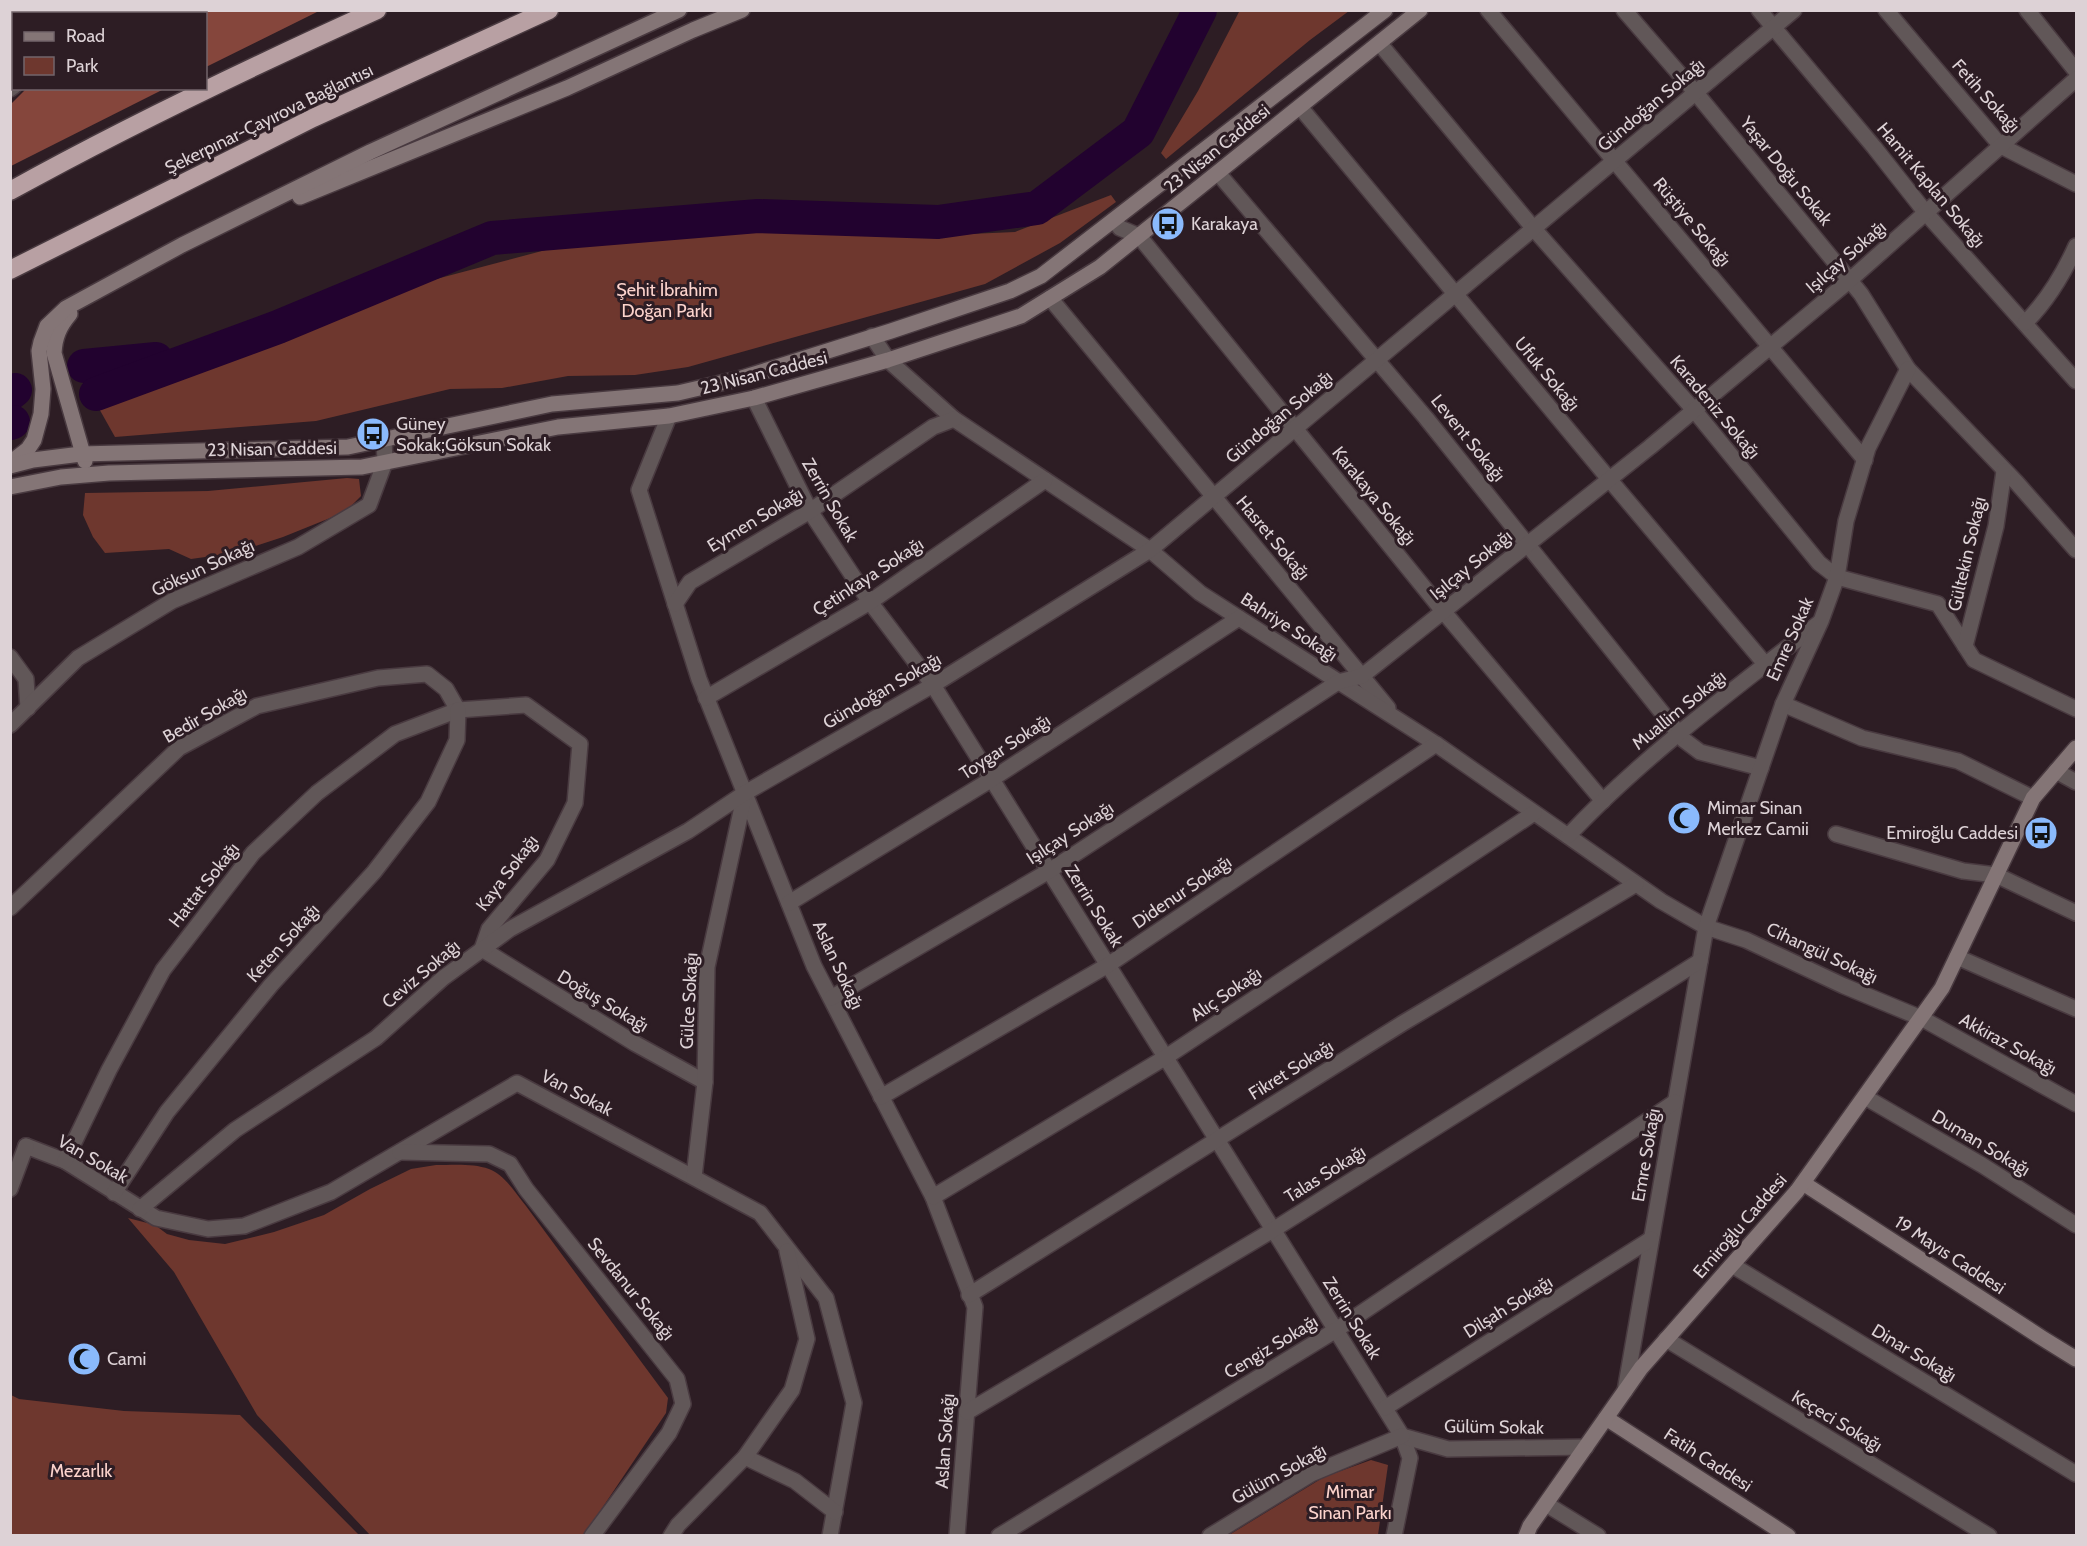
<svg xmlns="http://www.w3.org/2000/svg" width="2087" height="1546" font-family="Cabin,sans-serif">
<rect width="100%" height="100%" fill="#2d1d24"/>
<g fill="#6e372e">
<path d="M1240,10l109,1 -39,29 -144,119 -5,-6 37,-62z"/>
<path d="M1111,195l5,7 -56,41 -75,41 -297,83 -53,8 -67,1 -66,12 -52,1 -134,32 -201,16 -18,-32 140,-49 150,-64 170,-45 142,-21 147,-1 101,10 68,-3z"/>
<path d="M347,478l12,1 2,17 -16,16 -62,25 -49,16 -43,6 -22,-10 -64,4 -12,-16 -10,-22 2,-22 123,-2z"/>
<path d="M436,1165c16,0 37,-2 53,4 15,5 27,25 37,37l142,192 -2,15 -82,122h-214l-113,-120 -83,-143 -46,-54 27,7 12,9 22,6 36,4 49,-12 50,-17 46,-26 41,-20z"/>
<path d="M11,1395l8,4 105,12 116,4 119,120h-348z"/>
<path d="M1371,1460l17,5 -10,70h-149l95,-58z"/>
</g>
<g fill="#85463c">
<path d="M102,11v-1l217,1 -113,56v-53l-106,-1z"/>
<path d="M27,88h137v1l-153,77v-62z"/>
</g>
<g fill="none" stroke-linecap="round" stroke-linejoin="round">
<g stroke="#22022f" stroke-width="34">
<path d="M84,366l72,-7"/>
<path d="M10,394l5,-4"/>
<path d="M96,394l182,-67 214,-89 266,-22 180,6 99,-14 101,-76 62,-122"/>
<path d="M10,423l3,-1"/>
</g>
<defs>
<g id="street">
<path d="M1488,10l377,450"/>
<path d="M1624,10l72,83 165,201 47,75 109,114 59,67"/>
<path d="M1759,10l115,137 52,66 150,168"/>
<path d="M1886,10l115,136 75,38"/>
<path d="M2027,10l49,61"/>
<path d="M84,14l2,-4"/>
<path d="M1380,44l154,185 160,181 125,153 18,14 101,27 36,56 102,49"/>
<path d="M10,89l4,-3"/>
<path d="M1300,107l309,372 157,186"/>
<path d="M1218,173l208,245 258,322 16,12 61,16"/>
<path d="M1114,220l6,8 19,8 304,375 160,190"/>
<path d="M1050,298l338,410"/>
<path d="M2025,323c23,-23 38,-48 51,-77"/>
<path d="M872,336l16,24 66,59 196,131 50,43 236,151 225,157 45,26 40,13 98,46 77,32 155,86"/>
<path d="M754,398l56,113 60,91 63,83 469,751 8,22 -16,78"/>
<path d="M669,416l-30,74 60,189 115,287 119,231 42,110 -18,229"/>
<path d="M675,604l15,-22 120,-71 123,-84 21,-8"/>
<path d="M1965,646l31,-120 8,-55"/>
<path d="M10,657l16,22 2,29"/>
<path d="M706,698l164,-96 175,-122"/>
<path d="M1783,704l79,34 96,23 75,37"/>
<path d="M10,725l68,-67 94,-57 126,-54 71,-42 16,-43 -1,-23"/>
<path d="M2056,771l20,11"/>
<path d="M1836,834l127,37 33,4 80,38"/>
<path d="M1568,836c73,-78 166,-147 251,-213"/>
<path d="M789,903l203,-124 247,-161"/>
<path d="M10,908l169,-160 78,-42 121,-28 49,-4 19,15 12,21"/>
<path d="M1957,957l119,52"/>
<path d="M831,998l218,-127 289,-189 24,-6 288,-229 200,-167 226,-201"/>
<path d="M881,1097l227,-132 328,-221"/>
<path d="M1865,1097l117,68 94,60"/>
<path d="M26,1146l39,15 91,57 52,11 36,-3 87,-34 186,-109 243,130 66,85 28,105 -24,133"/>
<path d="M400,1152l89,2 21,10 16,25 151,190 6,25 -14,29 -77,103"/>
<path d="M65,1161l44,-91 54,-100 90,-117 64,-60 78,-59 63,-24 68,-5 54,39 -5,59 -28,57 -58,69 -7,20 154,95 69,38"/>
<path d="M694,1177l11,-95 2,-115 38,-174"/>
<path d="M10,1189l16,-43"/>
<path d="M114,1193l53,-81 104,-127 103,-113 54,-70 29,-62 1,-30"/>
<path d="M933,1197l233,-140 368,-244"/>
<path d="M140,1209l95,-79 141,-92 67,-60 67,-49 178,-98 57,-38 188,-108 217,-135 644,-540"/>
<path d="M1732,1265l344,209"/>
<path d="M969,1295l434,-272 233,-139"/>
<path d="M1666,1339l323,197"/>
<path d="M1625,1391l81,-464 77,-223 38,-83 16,-44 9,-56 22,-73 40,-79"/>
<path d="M1385,1408l266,-169"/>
<path d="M967,1412l306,-182 427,-269"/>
<path d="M1402,1436l46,13 138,-2"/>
<path d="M745,1457l50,24 40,31"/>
<path d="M1546,1504l52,32"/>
<path d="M671,1536l7,-11 67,-68 47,-67 15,-51 -20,-88"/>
<path d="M999,1536l337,-206 339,-228"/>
<path d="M1210,1536l101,-62 91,-38"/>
</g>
<g id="secondary">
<path d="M300,197l267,-109 126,-58 49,-20"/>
<path d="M70,314c-11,13 -15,23 -16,39l31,108"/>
<path d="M10,463l18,-14 6,-9 7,-26 2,-25 -4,-38 2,-9 6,-16 19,-18 116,-63 188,-93 309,-142"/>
<path d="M10,466l23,-6 48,-6 267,-7 204,-43 126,-11 64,-15 149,-47 119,-40 31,-15 344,-266"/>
<path d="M10,487l51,-10 48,-4 253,-6 196,-40 111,-11 85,-18 134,-38 133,-44 79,-49 320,-257"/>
<path d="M1803,1183l239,155 34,21"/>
<path d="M1606,1418l182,118"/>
<path d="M1526,1536l4,-10 111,-158 156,-177 145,-203 91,-190 43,-50"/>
</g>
<g id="highway">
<path d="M10,191c119,-66 243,-125 367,-181"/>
<path d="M10,270l303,-152 236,-108"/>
</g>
</defs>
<use href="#street" stroke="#493a40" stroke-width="18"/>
<use href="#secondary" stroke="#493a40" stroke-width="18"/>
<use href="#highway" stroke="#493a40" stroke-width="21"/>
<use href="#street" stroke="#615758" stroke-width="15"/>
<use href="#secondary" stroke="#847576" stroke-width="15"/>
<use href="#highway" stroke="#b8a0a3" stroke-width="18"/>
</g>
<defs>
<symbol id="bus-disc" viewBox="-11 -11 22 22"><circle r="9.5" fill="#8abafc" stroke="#2d1d24"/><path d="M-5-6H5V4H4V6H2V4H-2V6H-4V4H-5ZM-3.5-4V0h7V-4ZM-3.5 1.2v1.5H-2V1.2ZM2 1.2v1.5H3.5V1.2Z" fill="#111"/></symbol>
<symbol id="mosque-disc" viewBox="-11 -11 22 22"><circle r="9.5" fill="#8abafc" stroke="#2d1d24"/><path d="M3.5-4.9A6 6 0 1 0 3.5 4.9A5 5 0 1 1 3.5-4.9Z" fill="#111"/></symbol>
</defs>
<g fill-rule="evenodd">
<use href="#bus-disc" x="1149" y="205" width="38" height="38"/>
<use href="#bus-disc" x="354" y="415" width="38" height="38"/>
<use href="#mosque-disc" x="1665" y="799" width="38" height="38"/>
<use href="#bus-disc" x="2022" y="814" width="38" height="38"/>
<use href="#mosque-disc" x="65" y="1340" width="38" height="38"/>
</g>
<g text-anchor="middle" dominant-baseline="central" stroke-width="6" stroke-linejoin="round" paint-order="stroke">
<g font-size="18" fill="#ddd2d6" stroke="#2d1d24">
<text transform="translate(1986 96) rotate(48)">Fetih Sokağı</text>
<text transform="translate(1651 105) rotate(-40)">Gündoğan Sokağı</text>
<text transform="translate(269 119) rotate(-26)">Şekerpınar-Çayırova Bağlantısı</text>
<text transform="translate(1217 149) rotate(-39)">23 Nisan Caddesi</text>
<text transform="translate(1786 171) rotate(51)">Yaşar Doğu Sokak</text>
<text transform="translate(1931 185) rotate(50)">Hamit Kaplan Sokağı</text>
<text transform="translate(1692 222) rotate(50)">Rüştiye Sokağı</text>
<text transform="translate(1846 257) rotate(-41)">Işılçay Sokağı</text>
<text transform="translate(764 373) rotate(-14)">23 Nisan Caddesi</text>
<text transform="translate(1547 374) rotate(50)">Ufuk Sokağı</text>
<text transform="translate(1715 407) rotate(50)">Karadeniz Sokağı</text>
<text transform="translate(1279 417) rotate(-40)">Gündoğan Sokağı</text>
<text transform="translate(1468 438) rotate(51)">Levent Sokağı</text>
<text transform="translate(272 449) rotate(-1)">23 Nisan Caddesi</text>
<text transform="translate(1374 496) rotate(51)">Karakaya Sokağı</text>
<text transform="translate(830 500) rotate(60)">Zerrin Sokak</text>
<text transform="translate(755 520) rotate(-31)">Eymen Sokağı</text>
<text transform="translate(1273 538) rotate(50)">Hasret Sokağı</text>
<text transform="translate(1967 554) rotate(-77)">Gültekin Sokağı</text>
<text transform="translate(1471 565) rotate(-39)">Işılçay Sokağı</text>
<text transform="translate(203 568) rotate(-25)">Göksun Sokağı</text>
<text transform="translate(868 577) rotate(-33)">Çetinkaya Sokağı</text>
<text transform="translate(1289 627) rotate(33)">Bahriye Sokağı</text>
<text transform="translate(1790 639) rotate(-66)">Emre Sokak</text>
<text transform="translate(882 691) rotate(-30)">Gündoğan Sokağı</text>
<text transform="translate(1679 710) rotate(-39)">Muallim Sokağı</text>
<text transform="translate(205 715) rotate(-30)">Bedir Sokağı</text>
<text transform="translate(1005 747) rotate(-33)">Toygar Sokağı</text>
<text transform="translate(1070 833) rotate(-33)">Işılçay Sokağı</text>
<text transform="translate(507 873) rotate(-53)">Kaya Sokağı</text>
<text transform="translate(204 885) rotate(-52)">Hattat Sokağı</text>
<text transform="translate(1182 892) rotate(-34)">Didenur Sokağı</text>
<text transform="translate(1094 906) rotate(58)">Zerrin Sokak</text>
<text transform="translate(283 943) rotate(-48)">Keten Sokağı</text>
<text transform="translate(1822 953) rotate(25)">Cihangül Sokağı</text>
<text transform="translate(838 965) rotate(65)">Aslan Sokağı</text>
<text transform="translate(421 974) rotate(-40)">Ceviz Sokağı</text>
<text transform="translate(1226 994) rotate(-34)">Alıç Sokağı</text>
<text transform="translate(603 1001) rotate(31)">Doğuş Sokağı</text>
<text transform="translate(689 1001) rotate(-87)">Gülce Sokağı</text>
<text transform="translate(2008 1044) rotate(29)">Akkiraz Sokağı</text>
<text transform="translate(1291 1070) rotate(-32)">Fikret Sokağı</text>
<text transform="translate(577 1093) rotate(28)">Van Sokak</text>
<text transform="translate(1981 1143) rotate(31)">Duman Sokağı</text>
<text transform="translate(1646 1155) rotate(-80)">Emre Sokağı</text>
<text transform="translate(93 1159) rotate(30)">Van Sokak</text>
<text transform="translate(1325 1174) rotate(-32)">Talas Sokağı</text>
<text transform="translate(1740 1226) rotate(-49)">Emiroğlu Caddesi</text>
<text transform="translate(1950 1255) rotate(33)">19 Mayıs Caddesi</text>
<text transform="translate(631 1289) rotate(51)">Sevdanur Sokağı</text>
<text transform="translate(1508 1307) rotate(-32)">Dilşah Sokağı</text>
<text transform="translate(1352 1318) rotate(58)">Zerrin Sokak</text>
<text transform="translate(1271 1347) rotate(-31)">Cengiz Sokağı</text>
<text transform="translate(1914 1353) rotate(31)">Dinar Sokağı</text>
<text transform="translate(1837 1421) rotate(31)">Keçeci Sokağı</text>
<text transform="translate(1494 1427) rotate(1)">Gülüm Sokak</text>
<text transform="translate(945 1441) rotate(-86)">Aslan Sokağı</text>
<text transform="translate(1708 1460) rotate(33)">Fatih Caddesi</text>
<text transform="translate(1279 1474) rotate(-29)">Gülüm Sokağı</text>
</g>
<g font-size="18" fill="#ddd2d6" stroke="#2d1d24" text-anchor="start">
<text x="1191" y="224">Karakaya</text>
<text x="396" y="424">Güney<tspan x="396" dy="21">Sokak;Göksun Sokak</tspan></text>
<text x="1707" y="808">Mimar Sinan<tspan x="1707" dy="21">Merkez Camii</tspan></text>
<text x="2018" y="833" text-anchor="end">Emiroğlu Caddesi</text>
<text x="107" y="1359">Cami</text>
</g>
<g font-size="18" fill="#fcd3cc" stroke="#2d1d24">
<text x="667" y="290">Şehit İbrahim<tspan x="667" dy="21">Doğan Parkı</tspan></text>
<text x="81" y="1471">Mezarlık</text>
<text x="1350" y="1492">Mimar<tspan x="1350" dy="21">Sinan Parkı</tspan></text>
</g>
</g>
<rect width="2087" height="1546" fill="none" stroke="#ddd2d6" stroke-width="24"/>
<rect x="12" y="12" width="195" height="78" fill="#2d1d24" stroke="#73656b" stroke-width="1.5"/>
<rect x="24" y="32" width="30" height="9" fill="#847576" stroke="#73656b" stroke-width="1.5"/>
<text x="66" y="42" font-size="18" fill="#ddd2d6">Road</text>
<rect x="24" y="57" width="30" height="18" fill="#6e372e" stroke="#73656b" stroke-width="1.5"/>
<text x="66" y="72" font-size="18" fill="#ddd2d6">Park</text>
</svg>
